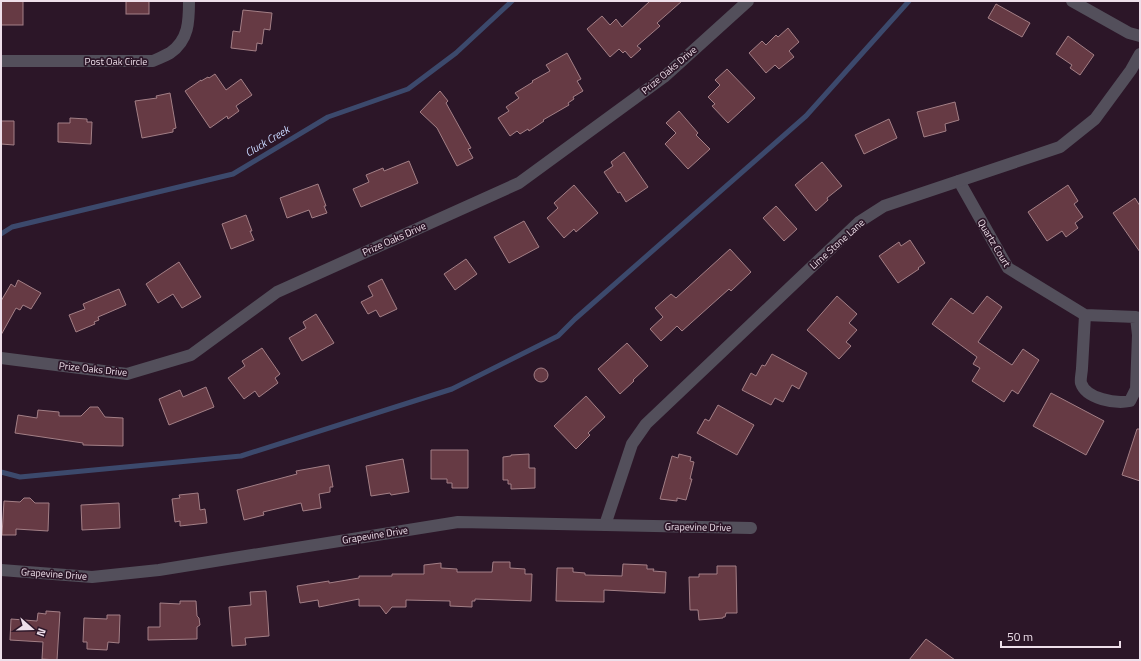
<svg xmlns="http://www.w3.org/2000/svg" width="1141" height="661" font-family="'Titillium Web',sans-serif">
<rect width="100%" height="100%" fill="#2c1628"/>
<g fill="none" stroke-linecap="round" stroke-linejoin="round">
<g stroke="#3c496c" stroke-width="5">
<path d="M1,234l11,-7 221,-53 95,-57 80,-28 48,-36 56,-52"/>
<path d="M1,472l19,5 221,-21 211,-67 106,-53 17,-17 231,-203 103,-115"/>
</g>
</g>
<g fill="#663a44" stroke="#a37f86">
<rect x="1" y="1" width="22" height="24"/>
<rect x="126" y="1" width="23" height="13"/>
<path d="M650,1h32l-25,22 3,3 -23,20 4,3 -10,9 -6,-7 -2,2 -4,-4 -9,8 -23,-28 15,-13 8,9 6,-6 6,8z"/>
<path d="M996,4l34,19 -8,14 -34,-19z"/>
<path d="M243,10l29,3 -2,17 -6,-1 -2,15 -5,-1 -1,8 -25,-3 2,-17 7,1z"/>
<path d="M788,28l11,14 -10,9 5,6 -15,12 -4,-4 -9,8 -17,-20 13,-12 4,4 10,-10 2,2z"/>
<path d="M1068,36l26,19 -14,20 -10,-7 2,-3 -16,-11z"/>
<path d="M567,53l14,26 -4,2 6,10 -10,6 1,2 -6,4 1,2 -26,15 1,1 -15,10 -1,-2 -8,5 -3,-3 -7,5 -12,-18 11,-7 -3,-4 13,-9 -4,-5 18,-11 -1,-1 18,-10 -4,-6z"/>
<path d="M727,69l28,29 -27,25 -16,-17 3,-2 -7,-7 12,-12 -5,-5z"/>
<path d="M215,74l11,16 15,-11 11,16 -16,11 3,5 -11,8 -1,-3 -17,12 -25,-37 16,-11v1l7,-4 1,1z"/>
<path d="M440,91l8,10 -2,2 25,45 -3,1 5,9 -16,8 -20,-38 -17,-16z"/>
<path d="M170,93l6,35 -3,1v3l-31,6 -7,-37 22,-3 -1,-2z"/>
<path d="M955,102l4,18 -14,4 1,7 -22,6 -7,-25z"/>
<path d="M679,111l19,22 -2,2 14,14 -22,20 -23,-25 11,-11 -10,-10z"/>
<path d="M70,118l17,1v3h5l-1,22 -33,-2v-19h12z"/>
<path d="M889,119l8,19 -33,16 -9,-19z"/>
<path d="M1,121h13v24l-13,-1z"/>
<path d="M624,152l24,35 -22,15 -6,-10 -2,1 -14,-21 9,-6 -2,-4z"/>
<path d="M409,161l9,22 -57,24 -8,-18 16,-7 -3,-7 17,-7 1,3z"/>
<path d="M822,162l20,24 -15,12 1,2 -12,11 -21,-26z"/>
<path d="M318,184l8,22h-2l3,7 -15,5 -3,-8 -22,8 -7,-20z"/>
<path d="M574,185l24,28 -22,19 -2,-3 -10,9 -17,-20 11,-10 -4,-5z"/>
<path d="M1068,185l10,16 -4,3 9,13 -8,6 3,5 -12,9 -4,-6 -15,10 -19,-29z"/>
<path d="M1135,198l5,8v46l-27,-39z"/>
<path d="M776,206l21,23 -13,12 -21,-23z"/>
<path d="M246,215l6,16h-2l4,9 -23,9 -9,-25z"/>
<path d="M524,221l15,26 -30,16 -15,-26z"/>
<path d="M910,240l15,23 -7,5 1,1 -21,14 -19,-27 20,-14 2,4z"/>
<path d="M730,249l21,23 -20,19 -2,-2 -47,42 -5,-5 -16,15 -11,-12 13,-12 -8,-9 16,-14 5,4z"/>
<path d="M466,259l11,15 -22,16 -11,-16z"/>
<path d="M179,262l22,35 -19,11 -9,-14 -15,9 -12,-19z"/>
<path d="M382,279l15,30 -17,8 -4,-7 -8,4 -7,-12 12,-6 -5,-10z"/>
<path d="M18,280l23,13 -10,16 -8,-4 -3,5 -4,-2 -15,27v-34l10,-17 4,3z"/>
<path d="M119,289l7,16 -28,12 1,3 -5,2 1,2 -19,8 -7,-17 16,-6 -2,-5z"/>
<path d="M837,296l20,18 -8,9 8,7 -11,12 5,4 -12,13 -32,-29z"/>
<path d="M987,296l15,11 -24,35 34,23 11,-16 16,11 -21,34 -6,-4 -8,12 -32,-21 8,-13 -7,-4 4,-7 -45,-33 19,-26 22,16z"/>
<path d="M316,314l18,29 -32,18 -13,-23 17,-10 -3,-6z"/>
<path d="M627,343l21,23 -15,14 1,1 -14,13 -22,-25z"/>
<path d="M262,348l18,26 -5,4 3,5 -19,14 -4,-6 -11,8 -16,-21 17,-12 -3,-5z"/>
<path d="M772,354l35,19 -8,16 -7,-4 -9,17 -8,-4 -4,7 -29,-15 9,-17 5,3 6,-11 3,1z"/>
<circle cx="541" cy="375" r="7"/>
<path d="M206,387l8,20 -45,18 -10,-26 21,-9 3,7z"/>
<path d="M1051,393l53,28 -18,34 -53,-29z"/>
<path d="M586,396l19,21 -17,16 2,2 -14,14 -22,-23z"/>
<path d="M718,405l36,20 -17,30 -40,-22 8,-14 4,2z"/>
<path d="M90,407h8l7,10 18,1v28l-40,-1v-2l-68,-10 3,-18 19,3 1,-8 21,2v4h22z"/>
<path d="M1137,429h3v52l-18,-6z"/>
<path d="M431,450h37v38h-16v-5h-5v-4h-16z"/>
<path d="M529,454v14h6v20l-24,1v-5h-3v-4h-5v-23l8,-1v-1z"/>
<path d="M679,454l12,3 -1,4 4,1 -4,17h2l-6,21 -9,-2v3l-17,-2 12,-43 6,2z"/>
<path d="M403,459l6,33 -18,3 -1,-2 -19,3 -5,-30z"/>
<path d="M329,465l4,22h-3v5l-11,2 2,14 -18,3 -2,-8 -38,9 1,3 -20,5 -7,-30 60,-16 -1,-3z"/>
<path d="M198,493l2,17 5,-1 2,14 -27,3v-5l-5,1 -3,-23 8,-1 -1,-3z"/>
<path d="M24,498h6l5,5h14l-1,28 -32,-2v6h-14l2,-34 16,1z"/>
<path d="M119,503l1,25 -38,2 -1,-25z"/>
<path d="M493,562h17v6l15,1v5h7l-1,27 -56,-2v2h-3v6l-22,-1v-5l-44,-1v7h-14l-6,7 -6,-8h-21v-7l-40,8 -1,-7 -18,3 -3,-17 32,-5v2l30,-5v-2h33v-2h32v-9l17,-2v5l16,1v3h35z"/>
<path d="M623,564l24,1v4h7l-1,2 13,1 -1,21 -61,-3v12l-48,-1 1,-33h16v4l12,1v2l37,1z"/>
<path d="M717,566h19l1,47h-11l-1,4h-2v1l-24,2 -1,-10h-8l-1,-33h10v-3h18z"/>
<path d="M266,591l3,45 -24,2 1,7 -14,1 -3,-39 22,-2 -1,-13z"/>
<path d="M180,601h16l1,15 2,2 1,7 -3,2v12l-49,1v-13h12v-24l20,1z"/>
<path d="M46,611l14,1 -3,48 -15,-1 1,-17 -33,-2 1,-21 26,2 1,-8 8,1z"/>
<path d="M107,615h13l-1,28 -11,-1 -1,8 -20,-1v-7h-4l1,-24 23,1z"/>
<path d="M926,639l29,21h-46z"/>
</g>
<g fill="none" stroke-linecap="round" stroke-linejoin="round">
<g stroke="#534f5b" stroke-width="12">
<path d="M1072,1l57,32 11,3"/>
<path d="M1,61h152c6,-3 12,-5 17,-8 19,-13 19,-32 19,-52"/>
<path d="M959,181l49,87 77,47 51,2 2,18 -2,54 -6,12c-14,3 -44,-2 -49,-18 -1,-4 1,-11 1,-15 1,-18 2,-35 3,-53"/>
<path d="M1,358l126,16 64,-19 86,-63 242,-109 145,-106 84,-76"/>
<path d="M605,525l27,-81 14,-20 213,-202 25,-16 176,-59 35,-28 36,-49 9,-16"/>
<path d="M1,570l91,7 67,-7 299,-48 293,6"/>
</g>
</g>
<g text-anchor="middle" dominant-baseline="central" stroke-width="3.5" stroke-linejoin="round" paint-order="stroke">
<g font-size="10" fill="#eedfea" stroke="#2c1628">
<text x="116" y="61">Post Oak Circle</text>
<text transform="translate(669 70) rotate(-40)">Prize Oaks Drive</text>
<text transform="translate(394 239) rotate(-24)">Prize Oaks Drive</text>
<text transform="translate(994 243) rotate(59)">Quartz Court</text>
<text transform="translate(837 244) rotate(-42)">Lime Stone Lane</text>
<text transform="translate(93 369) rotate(6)">Prize Oaks Drive</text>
<text transform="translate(698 527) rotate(1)">Grapevine Drive</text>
<text transform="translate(375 535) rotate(-9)">Grapevine Drive</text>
<text transform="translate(54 574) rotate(4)">Grapevine Drive</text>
</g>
<g font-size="11" font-style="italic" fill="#c8d7fe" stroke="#2c1628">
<text transform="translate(267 141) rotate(-31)">Cluck Creek</text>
</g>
</g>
<rect width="1141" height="661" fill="none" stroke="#eedfea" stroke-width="4"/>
<g transform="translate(32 629) rotate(110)" stroke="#2c1628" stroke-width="3" paint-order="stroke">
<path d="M0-3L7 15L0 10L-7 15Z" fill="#eedfea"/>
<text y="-6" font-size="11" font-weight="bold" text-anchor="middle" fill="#eedfea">N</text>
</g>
<path d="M1001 641v6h119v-6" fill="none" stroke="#eedfea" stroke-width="2"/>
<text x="1007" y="641" font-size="12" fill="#eedfea" stroke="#2c1628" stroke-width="3" paint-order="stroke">50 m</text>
</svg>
